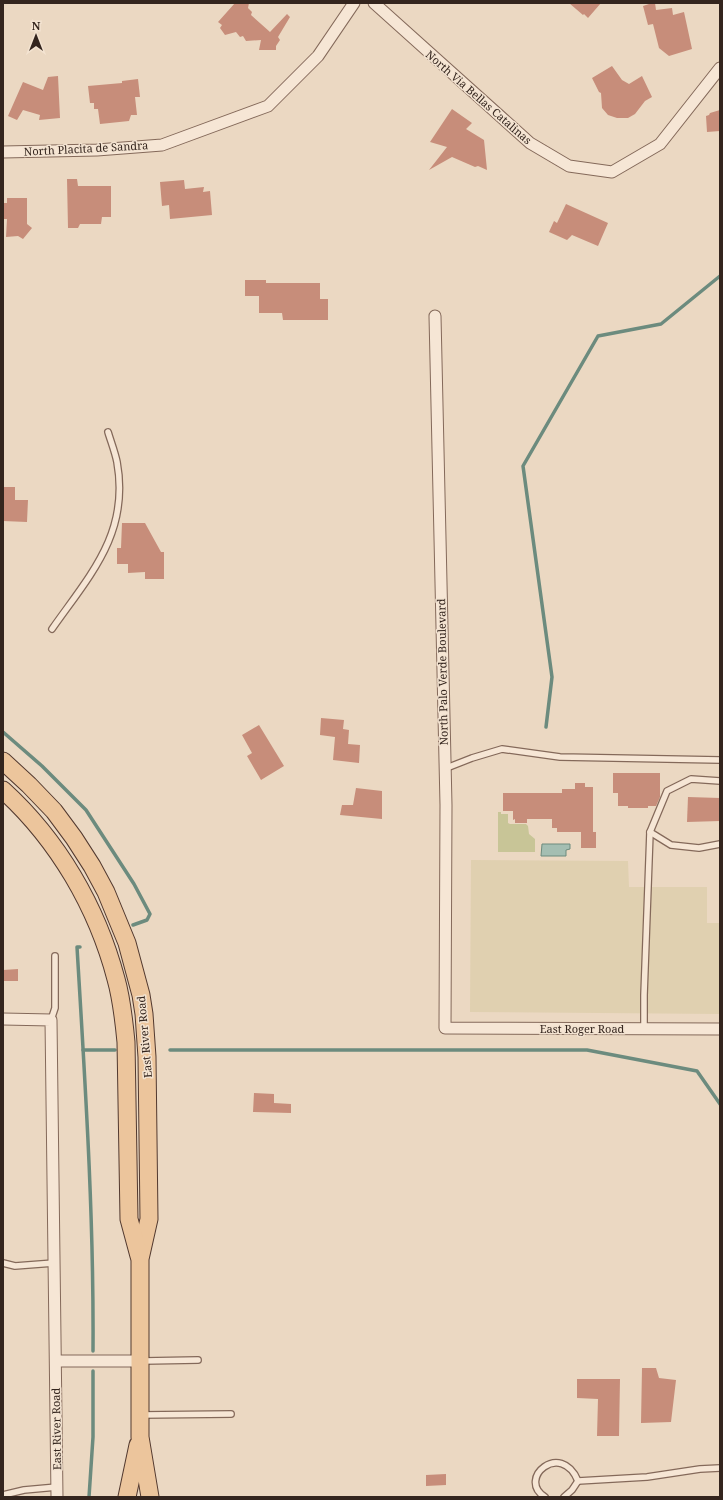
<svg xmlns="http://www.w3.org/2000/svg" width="723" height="1500" font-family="'Noto Serif',serif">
<rect width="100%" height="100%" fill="#ebd8c2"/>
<path fill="#e0d0b0" d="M471,860l157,1 1,26h78v36h13v91l-250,-2z"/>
<path fill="#c8c597" d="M498,812h3v2h7v9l2,1h16l2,2 1,8 6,5v13h-37z"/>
<path fill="#a4beb2" stroke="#6c8b7e" d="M542,844h28v5l-4,1v6h-25z"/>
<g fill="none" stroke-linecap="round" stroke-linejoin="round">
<g stroke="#6c8b7e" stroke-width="3.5">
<path d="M546,727l6,-50 -29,-211 75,-130 63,-12 59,-48"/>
<path d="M3,732l39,34 44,44 48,74 16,30 -3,6 -14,5"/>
<path d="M80,947h-3c8,134 17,269 16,404"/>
<path d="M83,1050h32"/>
<path d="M170,1050h417l110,21 23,33"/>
<path d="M89,1497l4,-60v-66"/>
</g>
</g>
<g fill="#c78d7a">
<path d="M235,3h14l-1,5 4,4 -1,3 19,17 17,-18 3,3 -12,20 2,3 -4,6v4h-17l2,-10 -15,1 -3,-5 -3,1 -4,-5 -11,3 -5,-7 2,-3 -4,-3z"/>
<path d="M569,3h32l-13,15 -4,-4 -1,1z"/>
<path d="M652,3h3l1,7 16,-2 1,7 11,-3 8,37 -23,7 -10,-8 -6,-24 -5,1 -5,-19z"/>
<path d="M612,66l10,14 7,4 13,-8 10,21 -7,4 -10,13 -7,4h-11l-9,-3 -6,-7 -1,-15 -2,-1 -7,-14z"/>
<path d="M58,76l2,42 -21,2 1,-5 -17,-5 -6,10 -9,-4 15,-34 20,8 5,-13z"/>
<path d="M138,79l2,18h-5l2,18h-6l-2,6 -29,3 -2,-15h-4v-6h-4l-2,-17 34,-3v-2z"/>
<path d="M452,109l20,14 -6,6 18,11 3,30 -9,-4 -3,1 -23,-10 -23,13 18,-23 -17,-5z"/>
<path d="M720,110v21l-13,1 -1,-16 3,-1 1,-2z"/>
<path d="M67,179h10l1,7h33v31h-9l-1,7h-21l-2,4h-10z"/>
<path d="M184,180l1,9 19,-2 -1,5 7,-1 2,24 -42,4 -1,-14 -7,1 -2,-24z"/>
<path d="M7,198h20v26l5,4 -9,11 -5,-3 -12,1 1,-18h-4v-16h4z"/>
<path d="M566,204l42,19 -10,23 -26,-11 -5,5 -18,-8 5,-11 3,2z"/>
<path d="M245,280h21v3h54v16h8v21h-45l-1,-7h-23v-17h-14z"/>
<path d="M3,487h12v13h13l-1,22 -24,-1z"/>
<path d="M122,523h23l16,29h3v27h-19v-7l-17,1v-9h-11v-16h4z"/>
<path d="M321,718l23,2 -1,9 6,1 -1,14 12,1 -1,18 -26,-3 2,-23 -15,-2z"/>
<path d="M259,725l25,41 -23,14 -14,-24 5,-3 -10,-18z"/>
<path d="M613,773h47v24l-4,9h-8v2h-20v-2h-10v-13h-5z"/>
<path d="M575,783h10v4h8v45h3v16h-15v-16h-24v-4h-5v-9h-25v4h-12v-4l-2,1v-9h-10v-18h59v-4h13z"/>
<path d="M356,788l26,3v28l-42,-4 2,-10h11z"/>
<path d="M688,797l32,1v23l-33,1z"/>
<path d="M18,969v12h-15v-11z"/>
<path d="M254,1093l20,1v9l17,1v9l-38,-1z"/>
<path d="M642,1368h14l3,10 17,2 -5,42 -30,1z"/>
<path d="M577,1379h43l-1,57h-22l1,-37 -21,-1z"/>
<path d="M446,1474v11l-20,1v-11z"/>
</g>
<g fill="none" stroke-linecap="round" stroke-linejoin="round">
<defs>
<g id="service">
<path d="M52,629c38,-54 78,-96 65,-167 -2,-10 -6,-20 -9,-30"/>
<path d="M444,769l28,-11 30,-9 58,8 160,3"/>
<path d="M650,832l21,13 28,3 21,-4"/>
<path d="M51,1020l4,-12v-52"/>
<path d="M644,1029v-34l6,-163 17,-41 24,-12 29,2"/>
<path d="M3,1263l12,3 39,-3"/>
<path d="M143,1361l55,-1"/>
<path d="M141,1415l90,-1"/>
<path d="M578,1481l69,-4 53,-8 20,-1"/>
<path d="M3,1495l21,-5 33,-3"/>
<path d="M545,1497c-29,-18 16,-57 33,-16"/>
<path d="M564,1497l8,-7 6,-9"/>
</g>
<g id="minor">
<path d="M374,3l156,140 39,23 43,6 48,-28 60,-76"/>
<path d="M3,152l94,-2 65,-5 106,-39 50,-50 36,-53"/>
<path d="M435,316l11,489 -1,223 275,1"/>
<path d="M3,1019l48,1 6,477"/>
<path d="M56,1361h83"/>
</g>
<g id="primary">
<path d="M3,761l26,24 25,26 20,27 18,28 14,26 21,51 14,52 3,19 3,43 2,162 -9,40v178l10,60"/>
<path d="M3,790c55,50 94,117 113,189 6,21 8,42 10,63l3,177 10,37"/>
<path d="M127,1497l11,-52"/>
</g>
</defs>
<use href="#service" stroke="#84695a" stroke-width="8"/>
<use href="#minor" stroke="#84695a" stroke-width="13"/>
<use href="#primary" stroke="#52392f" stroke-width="19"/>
<use href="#service" stroke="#f6e6d5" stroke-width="5.5"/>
<use href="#minor" stroke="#f6e6d5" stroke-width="11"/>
<use href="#primary" stroke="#ecc59c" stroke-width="17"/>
</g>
<g text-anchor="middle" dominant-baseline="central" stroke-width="3" stroke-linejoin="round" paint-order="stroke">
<g font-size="11" fill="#34251e" stroke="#f3e3d1">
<text transform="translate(479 97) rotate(41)">North Via Bellas Catalinas</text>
<text transform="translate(86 148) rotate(-3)">North Placita de Sandra</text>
<text transform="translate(442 672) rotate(-91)">North Palo Verde Boulevard</text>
<text x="582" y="1028">East Roger Road</text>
<text transform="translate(144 1037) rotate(-95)">East River Road</text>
<text transform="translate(56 1429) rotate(-91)">East River Road</text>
</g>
</g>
<rect width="723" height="1500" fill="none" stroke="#34251e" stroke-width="8"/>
<g transform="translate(36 36)" stroke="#f3e3d1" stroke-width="3" paint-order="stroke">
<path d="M0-3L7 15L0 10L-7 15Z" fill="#34251e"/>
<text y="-6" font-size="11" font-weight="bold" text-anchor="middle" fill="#34251e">N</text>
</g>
</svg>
